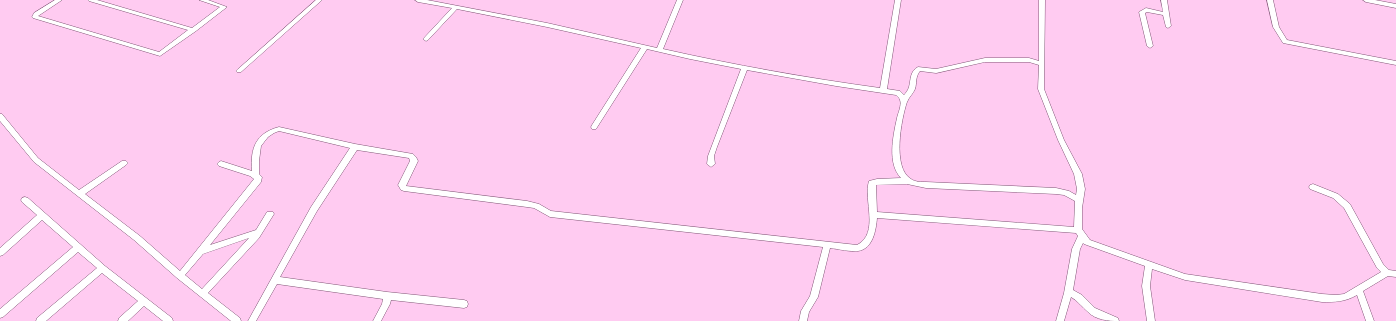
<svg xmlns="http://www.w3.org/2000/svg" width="1396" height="321" font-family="Manrope,sans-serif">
<rect width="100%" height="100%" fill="#ffcbf1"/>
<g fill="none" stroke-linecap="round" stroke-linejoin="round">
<defs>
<g id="street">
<path d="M55,0h7l-24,16 121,36 29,-22 -99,-29 -1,-1h9l95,28 28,-21 -21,-7h9l19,7 -31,24 -36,25 -127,-38 -1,-1 2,-4z"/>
<path d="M316,0h6l-81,72h-4l-1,-1 1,-1z"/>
<path d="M415,0h12l120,23 110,25 20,-48h6l-20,49c71,16 144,29 217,39l15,-88h6l-14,89 13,2 4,4c2,-2 4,-5 5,-8 2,-8 1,-16 9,-20l18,2 49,-11h44l10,3v-61h6l-1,89 20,51 18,34 3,15 -3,19v21l8,11 95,34 137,20 14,1 8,-1 37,-22 -4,-4 -33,-60 -11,-10 -23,-9 -1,-2 1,-2 3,-1 25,10 12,10 33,60 6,6 7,1v6l-8,-1 -25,15 11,30h-8l-9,-26c-12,7 -22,7 -35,7l-137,-22 -33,-11 -2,17 5,35h-8l-5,-35 3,-20 -61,-22 -1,-1 -3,6 -7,41 9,5 13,13 23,10 1,3c-11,0 -23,-1 -31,-9 -6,-5 -10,-11 -17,-15l-7,24h-8l8,-28 8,-44 6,-13 -2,-3 -199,-15c-1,12 -4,31 -19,33 -7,1 -20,-2 -28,-3l-12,49 -9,15 -2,9h-8l2,-10 9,-15 13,-49 -273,-30 -16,-9 -7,-1 -123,-16 -3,-1 -3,-5 12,-24 -1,-3 -52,-8 -40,61 -37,66 107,15 77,8 3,1 1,3 -1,3 -3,1 -73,-8 -1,4 -9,17h-8l9,-17 1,-5 -106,-15 -21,37h-8l63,-114 39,-59 -71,-17 -5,2 -6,4 -7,9 -2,15v13l3,3 -1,5 -51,63 46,-15 11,-18h6l1,2 -15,24 -51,55 32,25 1,3h-10l-54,-43 -43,-38 -100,-78 -34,-41v-7h2l36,44 41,32 43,-29h4l2,2 -2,2 -41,29 55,42 40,35 74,-92 -4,-3 -31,-10 -2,-2 2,-2 2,-1 31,10c-2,-23 4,-38 27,-44l76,17 58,10 3,3 2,4 -12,25 121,15 12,3 12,7 306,34c23,-12 6,-45 12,-64l8,-2 24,-1c-14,-14 -8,-42 -4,-60 1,-5 5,-13 3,-18 -1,-3 -2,-3 -4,-5l-60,-9 -89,-16 -30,77 -3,9 1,8 -4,3 -4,-3 1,-8 33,-87 -51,-10 -43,-10 -51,80h-4l-1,-2 1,-2 49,-77 -94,-21 -90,-18 -29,31 -2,1 -3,-2 1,-1 28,-30 -34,-6zM985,62h44l10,3 -1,24 20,51 16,34 3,15 -1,6 -7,-4 -13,-3 -130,-6c-5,0 -11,0 -15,-3 -19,-11 -10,-59 -4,-77 2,-5 6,-8 8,-13 2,-6 0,-12 5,-18l16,2zM907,184l19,4 130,6 8,1 11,6 -1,26 -197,-15 -1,-27zM249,238l-47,51 -17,-14 18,-21z"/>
<path d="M1161,0h6l4,26 -3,2 -2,-1 -3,-12 -16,-3 -2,1 8,33 -3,2 -3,-2 -8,-34 7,-4 17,4z"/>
<path d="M1267,0h6l6,27 8,13 109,21v4l-113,-22 -10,-16z"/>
<path d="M1363,0h12l21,4v4l-30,-6z"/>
<path d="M25,197l3,1 77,68 67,52 1,3h-10l-19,-15 -16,15h-10l1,-3 19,-17 -36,-28 -56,48h-10l1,-3 60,-50 -19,-16 -75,65 -3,1v-9l73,-62 -31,-27 -39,35 -3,1v-8l37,-33 -15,-13 -1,-2 1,-2z"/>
</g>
</defs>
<use href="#street" stroke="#825677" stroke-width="1"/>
<use href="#street" fill="#fff" fill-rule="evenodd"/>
</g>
</svg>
